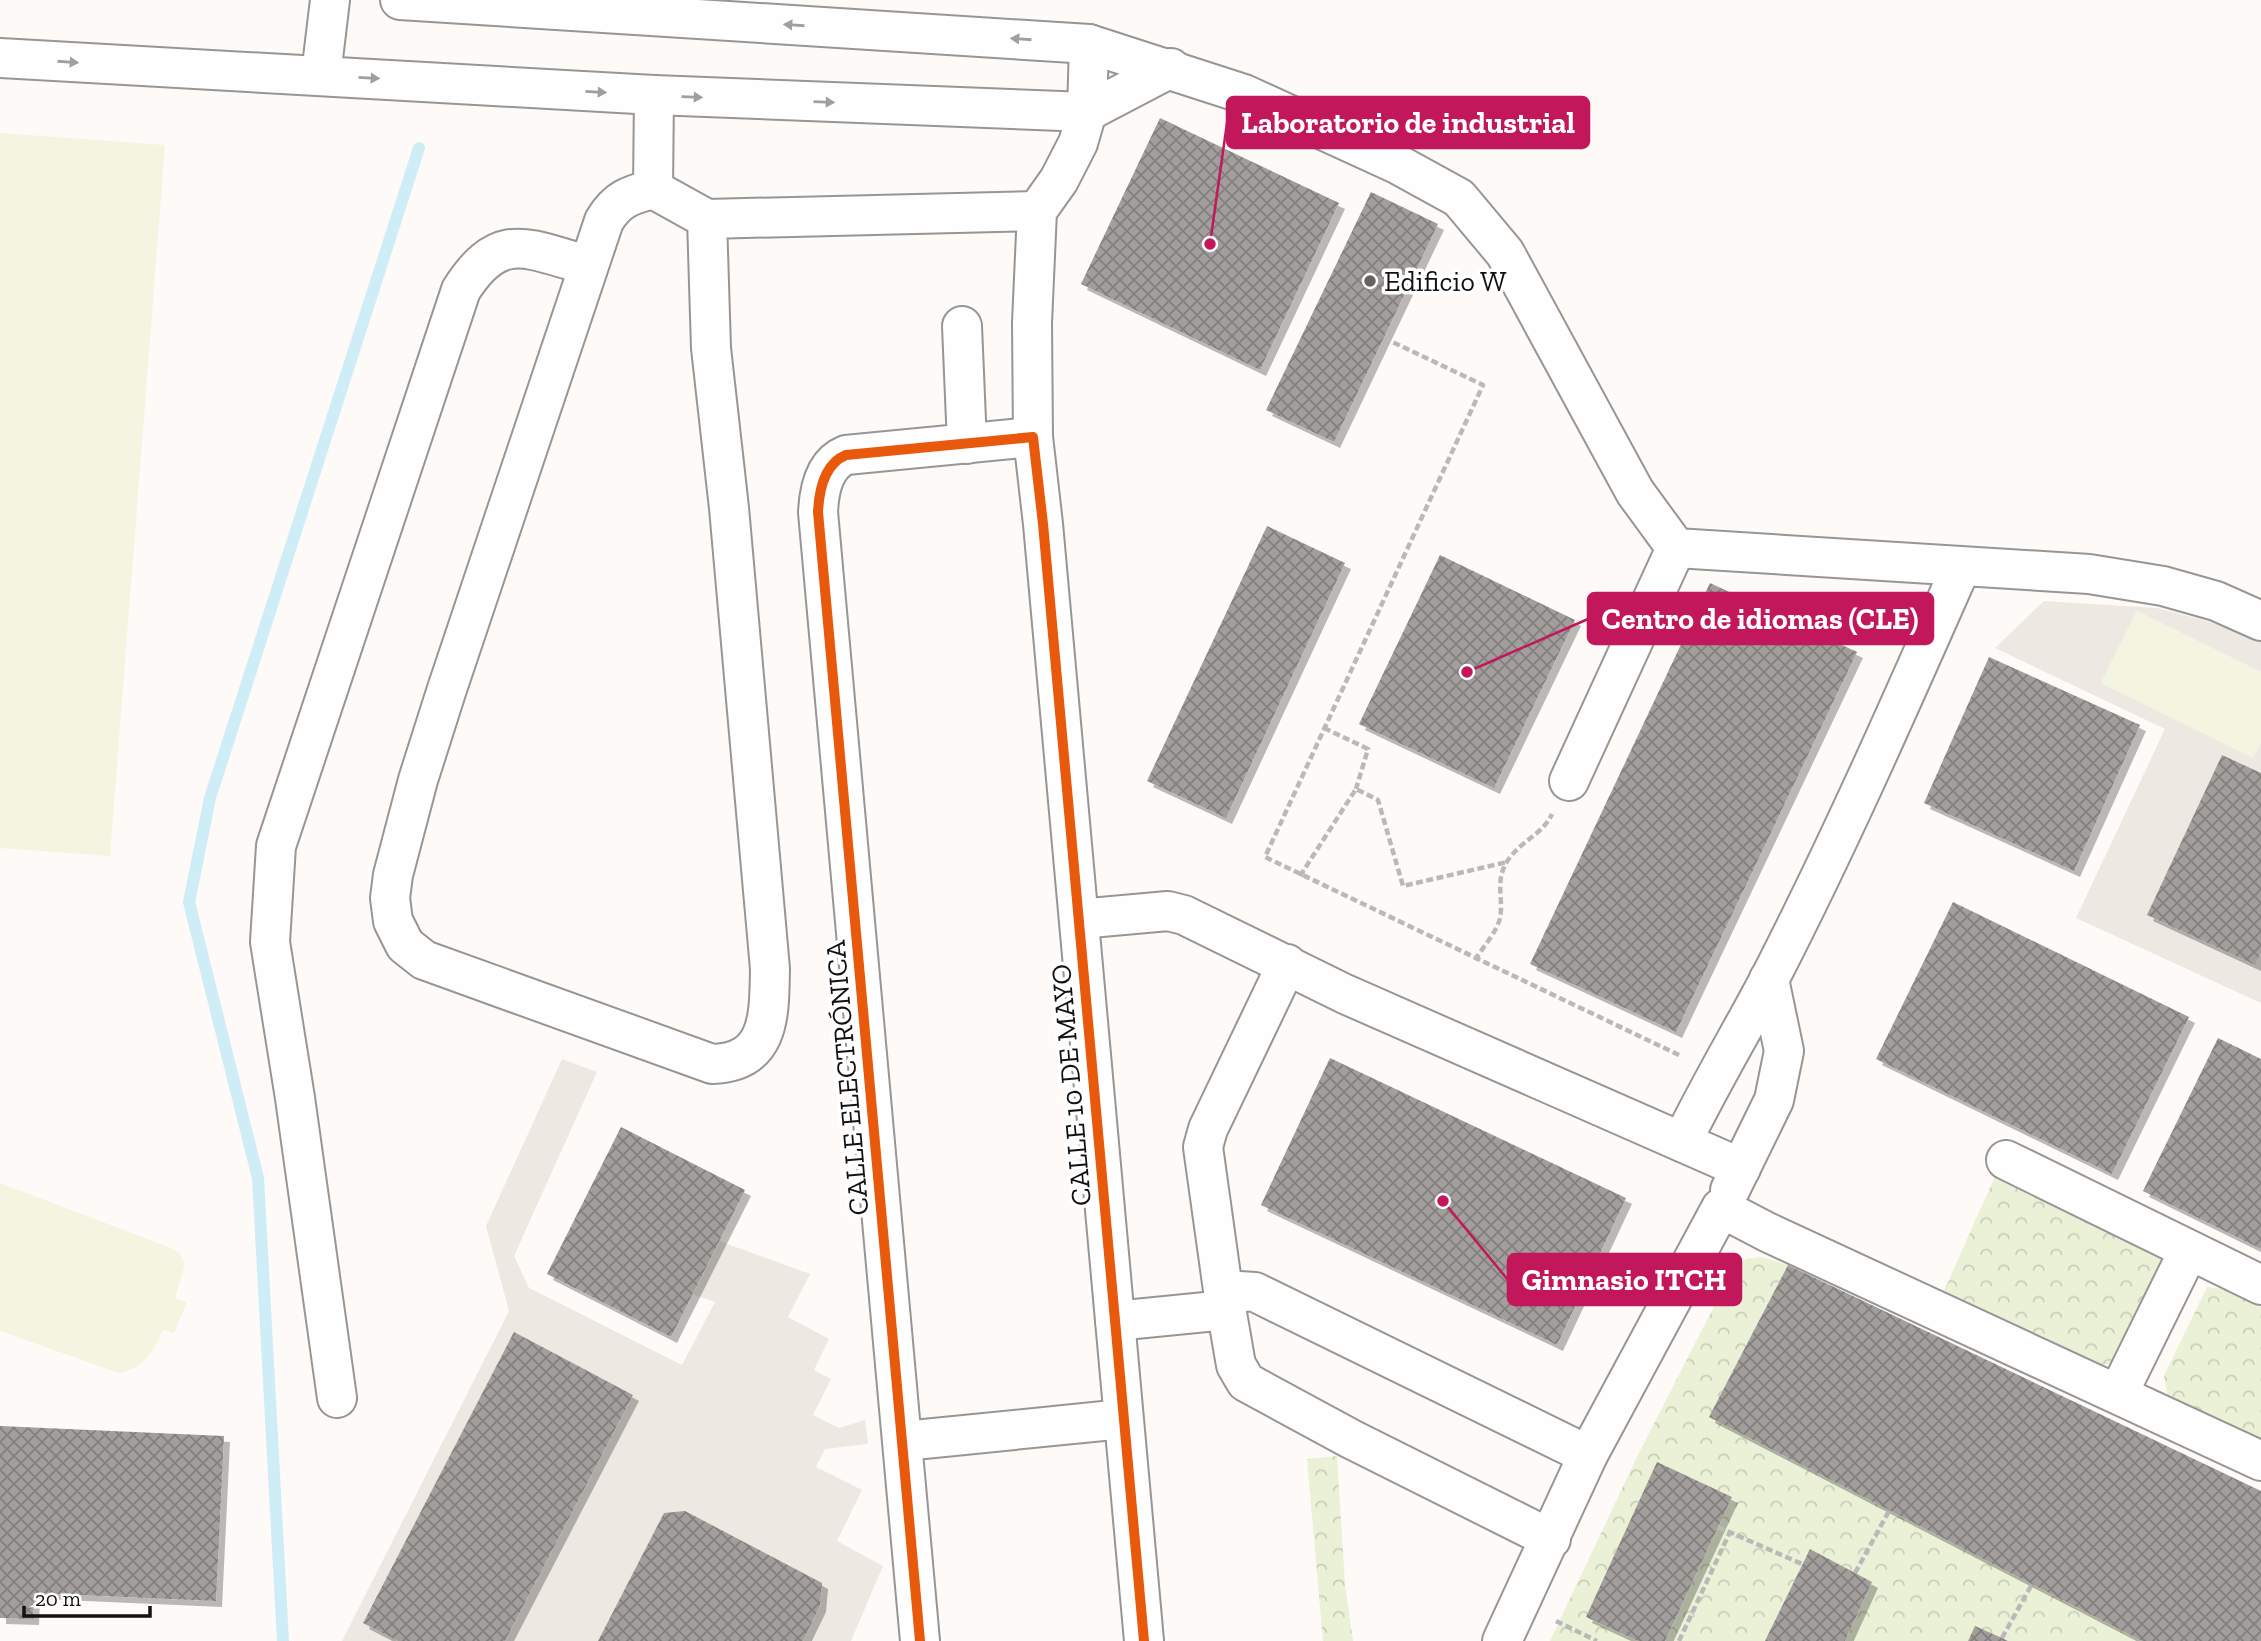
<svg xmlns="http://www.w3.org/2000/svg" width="2261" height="1641" font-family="'Zilla Slab',serif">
<defs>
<pattern id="park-crowns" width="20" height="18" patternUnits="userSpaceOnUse" patternTransform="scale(1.75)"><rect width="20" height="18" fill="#eaf1d7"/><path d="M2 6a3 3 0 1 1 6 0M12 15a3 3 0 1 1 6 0" fill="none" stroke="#c8ceb8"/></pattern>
<pattern id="building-cross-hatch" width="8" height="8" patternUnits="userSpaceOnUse" patternTransform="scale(1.75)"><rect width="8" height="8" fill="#a19e9c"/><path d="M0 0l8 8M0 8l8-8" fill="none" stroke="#827f7e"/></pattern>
<filter id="shadow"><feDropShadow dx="6" dy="6" stdDeviation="0" flood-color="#0004"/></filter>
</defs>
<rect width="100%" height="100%" fill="#fdfaf7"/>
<g fill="url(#park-crowns)">
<path d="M1997,1172l171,85 -43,109 -24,-2 -157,-73z"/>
<path d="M1762,1257l26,8 -78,152 432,224h-134l-33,-14 -7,14h-123l27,-59 -62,-33 -45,92h-215l86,-182 95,-186 15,-14z"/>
<path d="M2207,1287l18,2 36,18v134l-93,-43 -4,-22z"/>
<path d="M1337,1456l8,129 8,56h-30l-16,-182z"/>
</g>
<g fill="#f3f5e1">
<path d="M0,133l165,12 -55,711 -110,-8z"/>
<path d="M2137,611l124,61v70l-8,17 -152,-76z"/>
<path d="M0,1183l171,65 9,6 5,10 -10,34 12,4 -13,31 -11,-3c-11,23 -17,37 -44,43l-119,-42z"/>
</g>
<g fill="#ede9e2">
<path d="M2044,601l113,7 47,12 57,22v30l-124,-61 -36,72 152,75 8,-16v31l-114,142 108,50 6,-12v50l-185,-85 89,-189 -170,-81z"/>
<path d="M562,1059l35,13 -83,184 15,32 153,77 33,-63 -23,-8 27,-53 91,33 -22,43 41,22 -15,31 17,9 -18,36 26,13 26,-8 3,24 -43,5 -9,18 46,23 -25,51 46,25 -32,75h-48l17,-35 2,-23 -158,-69 -66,127h-93l128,-246 -119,-62 -151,289 35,19h-56l167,-330 -23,-85z"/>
</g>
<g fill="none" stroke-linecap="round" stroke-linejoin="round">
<path stroke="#ceedf6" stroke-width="12" d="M283,1641l-25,-463 -69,-276 21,-104 209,-650"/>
</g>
<g fill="url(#building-cross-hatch)" filter="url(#shadow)">
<path d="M1160,118l179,85 -79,167 -179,-86z"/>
<path d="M1371,192l67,32 -104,218 -68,-32z"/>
<path d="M1267,526l78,37 -119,255 -79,-37z"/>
<path d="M1440,555l135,65 -81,168 -135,-64z"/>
<path d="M1710,583l147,69 -181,380 -146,-68z"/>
<path d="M1989,657l151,68 -66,146 -150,-68z"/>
<path d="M2222,755l39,18v180l-6,12 -108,-50z"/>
<path d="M1953,902l236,115 -77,157 -236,-115z"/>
<path d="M2218,1038l43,21v190l-118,-58z"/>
<path d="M1330,1058l296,140 -69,147 -296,-140z"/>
<path d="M621,1127l124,63 -74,147 -124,-63z"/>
<path d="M1788,1265l473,226v150h-119l-433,-224z"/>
<path d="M514,1332l119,63 -128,246h-107l-35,-18z"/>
<path d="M0,1426l224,10 -8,165 -182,-8 -1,26 -33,-1z"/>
<path d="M1657,1462l75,35 -67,144h-27l-52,-24z"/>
<path d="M685,1511l137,72 -2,23 -17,35h-205l66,-128z"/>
<path d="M1810,1549l62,33 -27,59h-80z"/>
<path d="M1975,1626l27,12 6,3h-40z"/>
</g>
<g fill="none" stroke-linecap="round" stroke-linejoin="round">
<defs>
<g id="minor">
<path d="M400,0l689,44 155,50 155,71 60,33 46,55 130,239 41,56 413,26 74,12 53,15 45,20"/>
<path d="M0,58l654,37 433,17 84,-44"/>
<path d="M321,75l9,-75"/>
<path d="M653,189l1,-94"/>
<path d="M707,219l4,129 18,160 41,461c-1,46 1,93 -58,95l-288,-104 -19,-15 -12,-24 -3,-23 3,-23 25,-95 28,-88 158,-471c13,-22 26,-26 49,-32l54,30 330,-8"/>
<path d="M962,326l5,118"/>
<path d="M1033,437l-1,-114 5,-112 22,-31 19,-37 9,-31 2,-68"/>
<path d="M1569,781l107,-233"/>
<path d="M1079,919l89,-8 16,4 161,79 396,174"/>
<path d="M1682,1142c27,-56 59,-109 88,-164 69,-134 130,-273 191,-411"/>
<path d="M2006,1160l255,125"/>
<path d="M1730,1190l44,-90 10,-49 -15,-72"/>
<path d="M1223,1290l-20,-143 5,-18 79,-165"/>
<path d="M1115,1321l111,-11"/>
<path d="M2118,1394l71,-144"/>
<path d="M337,1398l-42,-300 -25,-156 6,-96 185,-556c39,-61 66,-41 126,-25"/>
<path d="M904,1441l219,-22"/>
<path d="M1551,1539l-200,-100 -105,-57 -10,-17 -13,-75 32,2 333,163"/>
<path d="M920,1641l-102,-1129c1,-21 6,-48 28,-57l187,-18 10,87 101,1117"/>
<path d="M1502,1641l86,-186 133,-247 46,24 494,229"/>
</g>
</defs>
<use href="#minor" stroke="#979695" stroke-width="42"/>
<g stroke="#b9b9b8" stroke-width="4.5" stroke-dasharray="7 3.5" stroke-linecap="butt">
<path d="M1384,338l99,47 -218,472 416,199"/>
<path d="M1324,728l44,21 -12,40"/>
<path d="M1300,876l56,-87 22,11 25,86 104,-24"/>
<path d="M1475,960c7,-12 22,-28 25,-42 4,-20 -6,-37 8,-58 15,-21 33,-24 44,-46"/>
<path d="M1718,1527l84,37"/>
<path d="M1855,1573l34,-62"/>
<path d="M1556,1621l41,20"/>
<path d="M2002,1638l30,-54"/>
<path d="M1679,1641l51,-109"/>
</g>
<use href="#minor" stroke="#fffefe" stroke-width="38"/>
<defs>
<path id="cycleway" d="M920,1641l-102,-1129c1,-21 6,-48 28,-57l187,-18 10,87 101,1117"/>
</defs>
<use href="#cycleway" stroke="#fff" stroke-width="15"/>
<use href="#cycleway" stroke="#e8590c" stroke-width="10"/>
</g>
<defs><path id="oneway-solid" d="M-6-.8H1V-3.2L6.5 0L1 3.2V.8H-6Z" transform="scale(1.75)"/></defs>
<g fill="#a09f9f">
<use href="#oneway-solid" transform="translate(794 25) rotate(-176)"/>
<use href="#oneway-solid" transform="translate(1021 39) rotate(-176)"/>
<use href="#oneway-solid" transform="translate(68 62) rotate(4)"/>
<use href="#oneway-solid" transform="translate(369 78) rotate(3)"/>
<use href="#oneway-solid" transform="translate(596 92) rotate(3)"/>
<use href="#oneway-solid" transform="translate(692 97) rotate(2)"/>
<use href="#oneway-solid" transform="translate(824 102) rotate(2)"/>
</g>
<circle fill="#646362" stroke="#fff" stroke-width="2.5" cx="1370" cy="281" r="7"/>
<g text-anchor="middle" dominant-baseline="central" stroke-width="7" stroke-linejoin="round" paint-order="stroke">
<g font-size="28" fill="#111" stroke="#fff" text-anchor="start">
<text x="1384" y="281">Edificio W</text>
</g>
<g font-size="28" fill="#111" stroke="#fff">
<text transform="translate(847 1078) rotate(-95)">CALLE ELECTRÓNICA</text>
<text transform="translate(1071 1085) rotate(-95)">CALLE 10 DE MAYO</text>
</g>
</g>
<path fill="none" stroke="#c2185b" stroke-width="2.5" d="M1210 244L1227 123M1467 672L1588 619M1443 1201L1508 1280"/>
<g fill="#c2185b" stroke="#fff" stroke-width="2.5">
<circle cx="1210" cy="244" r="7"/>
<circle cx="1467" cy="672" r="7"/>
<circle cx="1443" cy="1201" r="7"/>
</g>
<g fill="#c2185b" stroke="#c2185b" stroke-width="2.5">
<rect x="1227" y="97" width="362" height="51" rx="7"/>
<rect x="1588" y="593" width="345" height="51" rx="7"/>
<rect x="1508" y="1254" width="233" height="51" rx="7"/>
</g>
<g font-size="30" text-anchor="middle" font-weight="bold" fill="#fff">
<text x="1408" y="133">Laboratorio de industrial</text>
<text x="1760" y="629">Centro de idiomas (CLE)</text>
<text x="1624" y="1290">Gimnasio ITCH</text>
</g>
<path d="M24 1606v10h126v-10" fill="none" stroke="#111111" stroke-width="3.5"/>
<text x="35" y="1606" font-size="21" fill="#111111" stroke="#ffffff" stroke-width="5" paint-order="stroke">20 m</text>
</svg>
